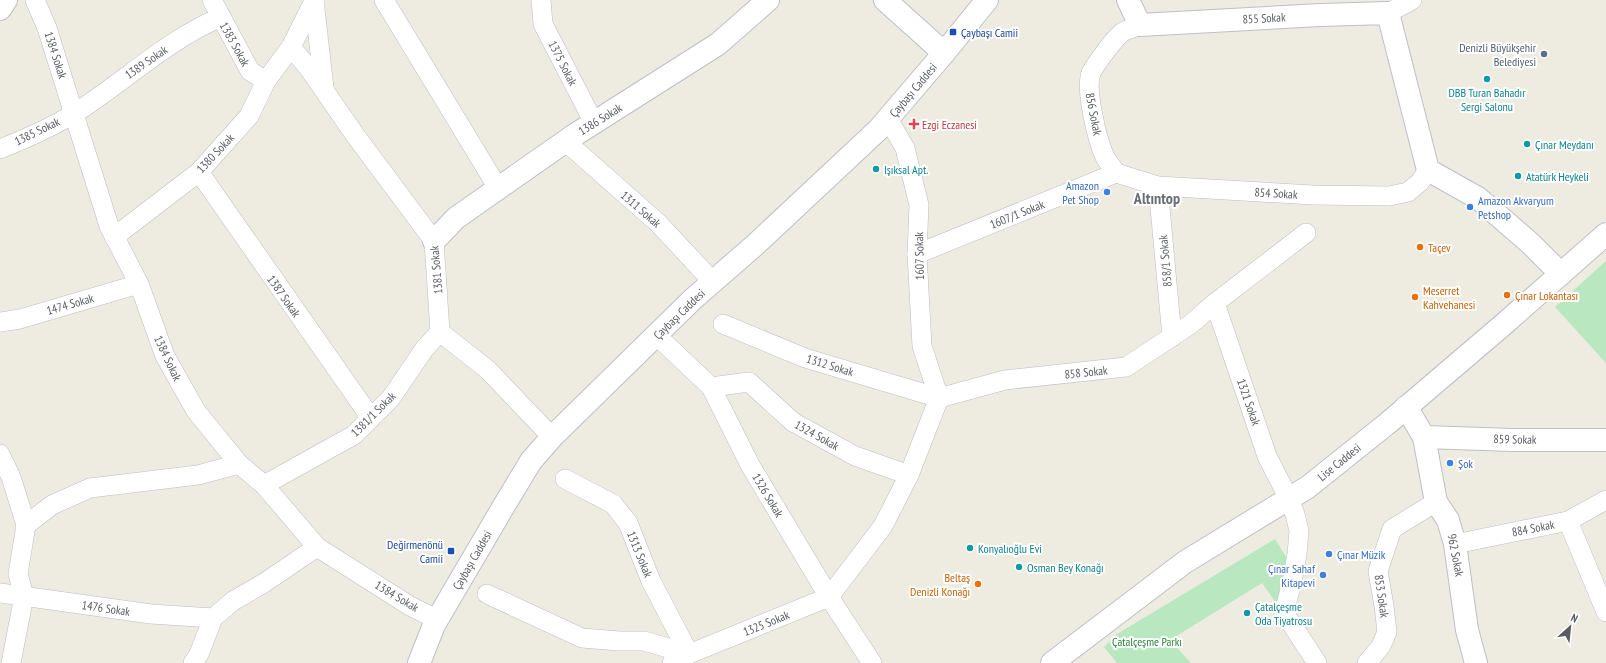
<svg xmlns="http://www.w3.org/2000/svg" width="1606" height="663" font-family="'PT Sans Narrow',sans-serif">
<rect width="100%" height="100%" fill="#eeece0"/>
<g fill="#b9e8c0">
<path d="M1606,261v102l-51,-56z"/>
<path d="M1275,539l18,29 -17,35 -14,-20 -92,57 21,23h-74l-13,-16 13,-13z"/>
</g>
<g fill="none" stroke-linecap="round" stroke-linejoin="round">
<defs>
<g id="street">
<path d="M35,0l12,28 62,198 30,58 26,72 31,55 43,53 25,21 53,62 93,59 28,14"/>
<path d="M212,0l38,71 16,10"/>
<path d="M314,0l10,88"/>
<path d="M384,0l114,188"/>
<path d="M541,0l2,24 51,99"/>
<path d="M1388,13l24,-13"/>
<path d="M291,47l19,23 45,65 79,106 6,91 48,38 64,67"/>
<path d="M888,119l17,29 14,57 -2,49 5,92 17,52"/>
<path d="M565,141l93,82 55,59"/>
<path d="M0,149c25,-10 52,-22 75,-36 49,-31 92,-73 146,-96"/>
<path d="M199,172l172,246"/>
<path d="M1116,173l42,13 155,9 76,1 19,-4 12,-10 8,-12"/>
<path d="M1116,173c-4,-6 -9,-12 -12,-18 -7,-17 -19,-65 -13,-82 4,-8 24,-36 32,-41 5,-3 11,-4 17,-7"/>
<path d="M1158,186l14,151"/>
<path d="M114,237l85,-65 50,-56 17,-35 25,-34 23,-46"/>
<path d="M917,254l199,-81"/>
<path d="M1215,303l52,153 22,43 6,15 4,17 -2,23 -5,28 -6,23 1,12 30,46"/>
<path d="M0,322l20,-3 119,-35"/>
<path d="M723,324l82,34 134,40"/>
<path d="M657,336l54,51 39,78 79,132 43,66"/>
<path d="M711,387l38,-5 44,40 62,34 54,19"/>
<path d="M939,398l66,-18 121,-13 65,-43 24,-21 91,-70"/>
<path d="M0,454l11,23 15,48 -8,49 6,22 -13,67"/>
<path d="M565,479l48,25 15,19 23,58 38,73"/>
<path d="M264,485l90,-50 37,-37 34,-50 15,-16"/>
<path d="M1568,521l38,91"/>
<path d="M26,525l26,-20 38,-17 108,-13 41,-11"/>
<path d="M1455,544l113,-23 38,-21"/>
<path d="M0,593l151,21 62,4"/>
<path d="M487,594l95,44 37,3h25l45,13"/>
<path d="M193,663l6,-9 14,-36 20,-17 31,-18 53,-36"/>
<path d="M672,663l17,-9 140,-57 54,-71 26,-51 30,-77"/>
<path d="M1367,663l14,-17 6,-14 -3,-26 -6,-35 14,-42 44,-27"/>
</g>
<g id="secondary">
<path d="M885,0l59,53"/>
<path d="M1128,0l12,25 180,-10 68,-2 40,157 50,28 53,46 30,30"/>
<path d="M0,9l6,-9"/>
<path d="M434,241l22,-23 117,-82 145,-92 50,-44"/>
<path d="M1406,407l18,30 12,65 12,18 7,24 12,86 9,33"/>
<path d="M1424,437l88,3h94"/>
<path d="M419,663l15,-38 71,-121 26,-43 21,-24 141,-138 62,-54 124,-116 65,-76 43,-53"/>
<path d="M1052,663l133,-101 123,-75 80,-64 116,-99 102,-90"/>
</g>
</defs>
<use href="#street" stroke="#bbbdc3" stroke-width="20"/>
<use href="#secondary" stroke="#bdbfc8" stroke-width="24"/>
<use href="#street" stroke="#fff" stroke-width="19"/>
<use href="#secondary" stroke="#fff" stroke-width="22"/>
</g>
<g fill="#1a4fb4" stroke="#fff" stroke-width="1.5">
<rect x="949" y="28" width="8" height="8" rx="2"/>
<rect x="447" y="547" width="8" height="8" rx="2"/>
</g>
<circle fill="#5c6f8a" stroke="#fff" stroke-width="1.5" cx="1544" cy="54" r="4"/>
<g fill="#0f9aa8" stroke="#fff" stroke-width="1.5">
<circle cx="1487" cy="79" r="4"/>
<circle cx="1527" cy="144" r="4"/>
<circle cx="876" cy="169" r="4"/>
<circle cx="1518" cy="176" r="4"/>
<circle cx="970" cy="548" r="4"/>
<circle cx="1019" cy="567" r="4"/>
<circle cx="1247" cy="613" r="4"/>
</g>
<path fill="#e0444e" stroke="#fff" stroke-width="1.5" d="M912 118h4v4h4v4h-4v4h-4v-4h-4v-4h4z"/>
<g fill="#3f7fe0" stroke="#fff" stroke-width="1.5">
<circle cx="1107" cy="192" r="4"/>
<circle cx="1470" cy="207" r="4"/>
<circle cx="1450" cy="463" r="4"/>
<circle cx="1329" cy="554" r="4"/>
<circle cx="1323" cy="575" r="4"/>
</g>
<g fill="#e8710a" stroke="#fff" stroke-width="1.5">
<circle cx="1420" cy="247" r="4"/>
<circle cx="1507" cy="295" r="4"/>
<circle cx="1415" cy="297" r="4"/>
<circle cx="978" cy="584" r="4"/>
</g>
<g text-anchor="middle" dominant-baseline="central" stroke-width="4" stroke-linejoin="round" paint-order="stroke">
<g font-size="12" fill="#595c63" stroke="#fff">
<text transform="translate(1264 18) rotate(-3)">855 Sokak</text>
<text transform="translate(235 44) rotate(61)">1383 Sokak</text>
<text transform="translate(56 55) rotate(72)">1384 Sokak</text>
<text transform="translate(146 62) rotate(-35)">1389 Sokak</text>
<text transform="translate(563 63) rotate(63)">1375 Sokak</text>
<text transform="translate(913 90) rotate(-50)">Çaybaşı Caddesi</text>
<text transform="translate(1094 114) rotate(79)">856 Sokak</text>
<text transform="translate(600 119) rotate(-32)">1386 Sokak</text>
<text transform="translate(37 131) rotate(-26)">1385 Sokak</text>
<text transform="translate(215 153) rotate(-47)">1380 Sokak</text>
<text transform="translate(1276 193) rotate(3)">854 Sokak</text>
<text transform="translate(641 209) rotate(41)">1311 Sokak</text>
<text transform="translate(1017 214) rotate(-22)">1607/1 Sokak</text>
<text transform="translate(919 256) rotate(-91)">1607 Sokak</text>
<text transform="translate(1165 261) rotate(-95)">858/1 Sokak</text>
<text transform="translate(436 270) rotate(-95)">1381 Sokak</text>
<text transform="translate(284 296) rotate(55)">1387 Sokak</text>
<text transform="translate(70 304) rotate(-16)">1474 Sokak</text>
<text transform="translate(679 314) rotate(-44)">Çaybaşı Caddesi</text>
<text transform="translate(168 358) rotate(65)">1384 Sokak</text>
<text transform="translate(830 365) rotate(17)">1312 Sokak</text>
<text transform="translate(1086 372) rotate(-6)">858 Sokak</text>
<text transform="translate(1249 402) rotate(71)">1321 Sokak</text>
<text transform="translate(373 414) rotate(-45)">1381/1 Sokak</text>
<text transform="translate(817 435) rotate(29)">1324 Sokak</text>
<text transform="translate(1515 439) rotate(1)">859 Sokak</text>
<text transform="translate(1339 462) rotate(-39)">Lise Caddesi</text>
<text transform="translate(768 495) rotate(59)">1326 Sokak</text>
<text transform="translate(1533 528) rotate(-11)">884 Sokak</text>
<text transform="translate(640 554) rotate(68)">1313 Sokak</text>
<text transform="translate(1456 555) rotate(79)">962 Sokak</text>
<text transform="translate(472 560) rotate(-60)">Çaybaşı Caddesi</text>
<text transform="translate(397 596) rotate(31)">1384 Sokak</text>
<text transform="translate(1382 596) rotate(82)">853 Sokak</text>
<text transform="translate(106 608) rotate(8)">1476 Sokak</text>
<text transform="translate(766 623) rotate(-22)">1325 Sokak</text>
</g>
<g font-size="12" fill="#164399" stroke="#fff" text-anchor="start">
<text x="961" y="32">Çaybaşı Camii</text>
<text x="443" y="544" text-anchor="end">Değirmenönü<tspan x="443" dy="14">Camii</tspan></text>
</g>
<g font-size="12" fill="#4e5e75" stroke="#fff" text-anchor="end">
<text x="1536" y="47">Denizli Büyükşehir<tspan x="1536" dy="14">Belediyesi</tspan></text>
</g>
<g font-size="12" fill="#0d838f" stroke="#fff" text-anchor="start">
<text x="1487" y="92" text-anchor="middle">DBB Turan Bahadır<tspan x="1487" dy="14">Sergi Salonu</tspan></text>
<text x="1535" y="144">Çınar Meydanı</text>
<text x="884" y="169">Işıksal Apt.</text>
<text x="1526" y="176">Atatürk Heykeli</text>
<text x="978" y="548">Konyalıoğlu Evi</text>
<text x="1027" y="567">Osman Bey Konağı</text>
<text x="1255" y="606">Çatalçeşme<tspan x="1255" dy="14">Oda Tiyatrosu</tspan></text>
</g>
<g font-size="12" fill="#be3a42" stroke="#fff" text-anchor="start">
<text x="922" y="124">Ezgi Eczanesi</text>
</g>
<g font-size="12" fill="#366cbe" stroke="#fff" text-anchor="start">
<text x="1099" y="185" text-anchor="end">Amazon<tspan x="1099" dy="14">Pet Shop</tspan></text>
<text x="1478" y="200">Amazon Akvaryum<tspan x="1478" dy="14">Petshop</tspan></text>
<text x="1458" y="463">Şok</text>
<text x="1337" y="554">Çınar Müzik</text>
<text x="1315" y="568" text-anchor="end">Çınar Sahaf<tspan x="1315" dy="14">Kitapevi</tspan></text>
</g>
<g font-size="12" fill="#c56008" stroke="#fff" text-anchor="start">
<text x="1428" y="247">Taçev</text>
<text x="1423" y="290">Meserret<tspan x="1423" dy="14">Kahvehanesi</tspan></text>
<text x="1515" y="295">Çınar Lokantası</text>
<text x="970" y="577" text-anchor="end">Beltaş<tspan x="970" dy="14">Denizli Konağı</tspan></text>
</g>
<g font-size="12" fill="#2d863e" stroke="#fff">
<text x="1147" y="641">Çatalçeşme Parkı</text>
</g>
<g font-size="16" font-weight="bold" fill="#6a6e75" stroke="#fff">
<text x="1157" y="198">Altıntop</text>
</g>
</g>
<g transform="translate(1570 627) rotate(27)" stroke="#ffffff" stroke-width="3" paint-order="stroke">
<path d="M0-3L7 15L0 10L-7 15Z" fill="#595c63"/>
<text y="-6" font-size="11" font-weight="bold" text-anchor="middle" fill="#595c63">N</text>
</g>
</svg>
